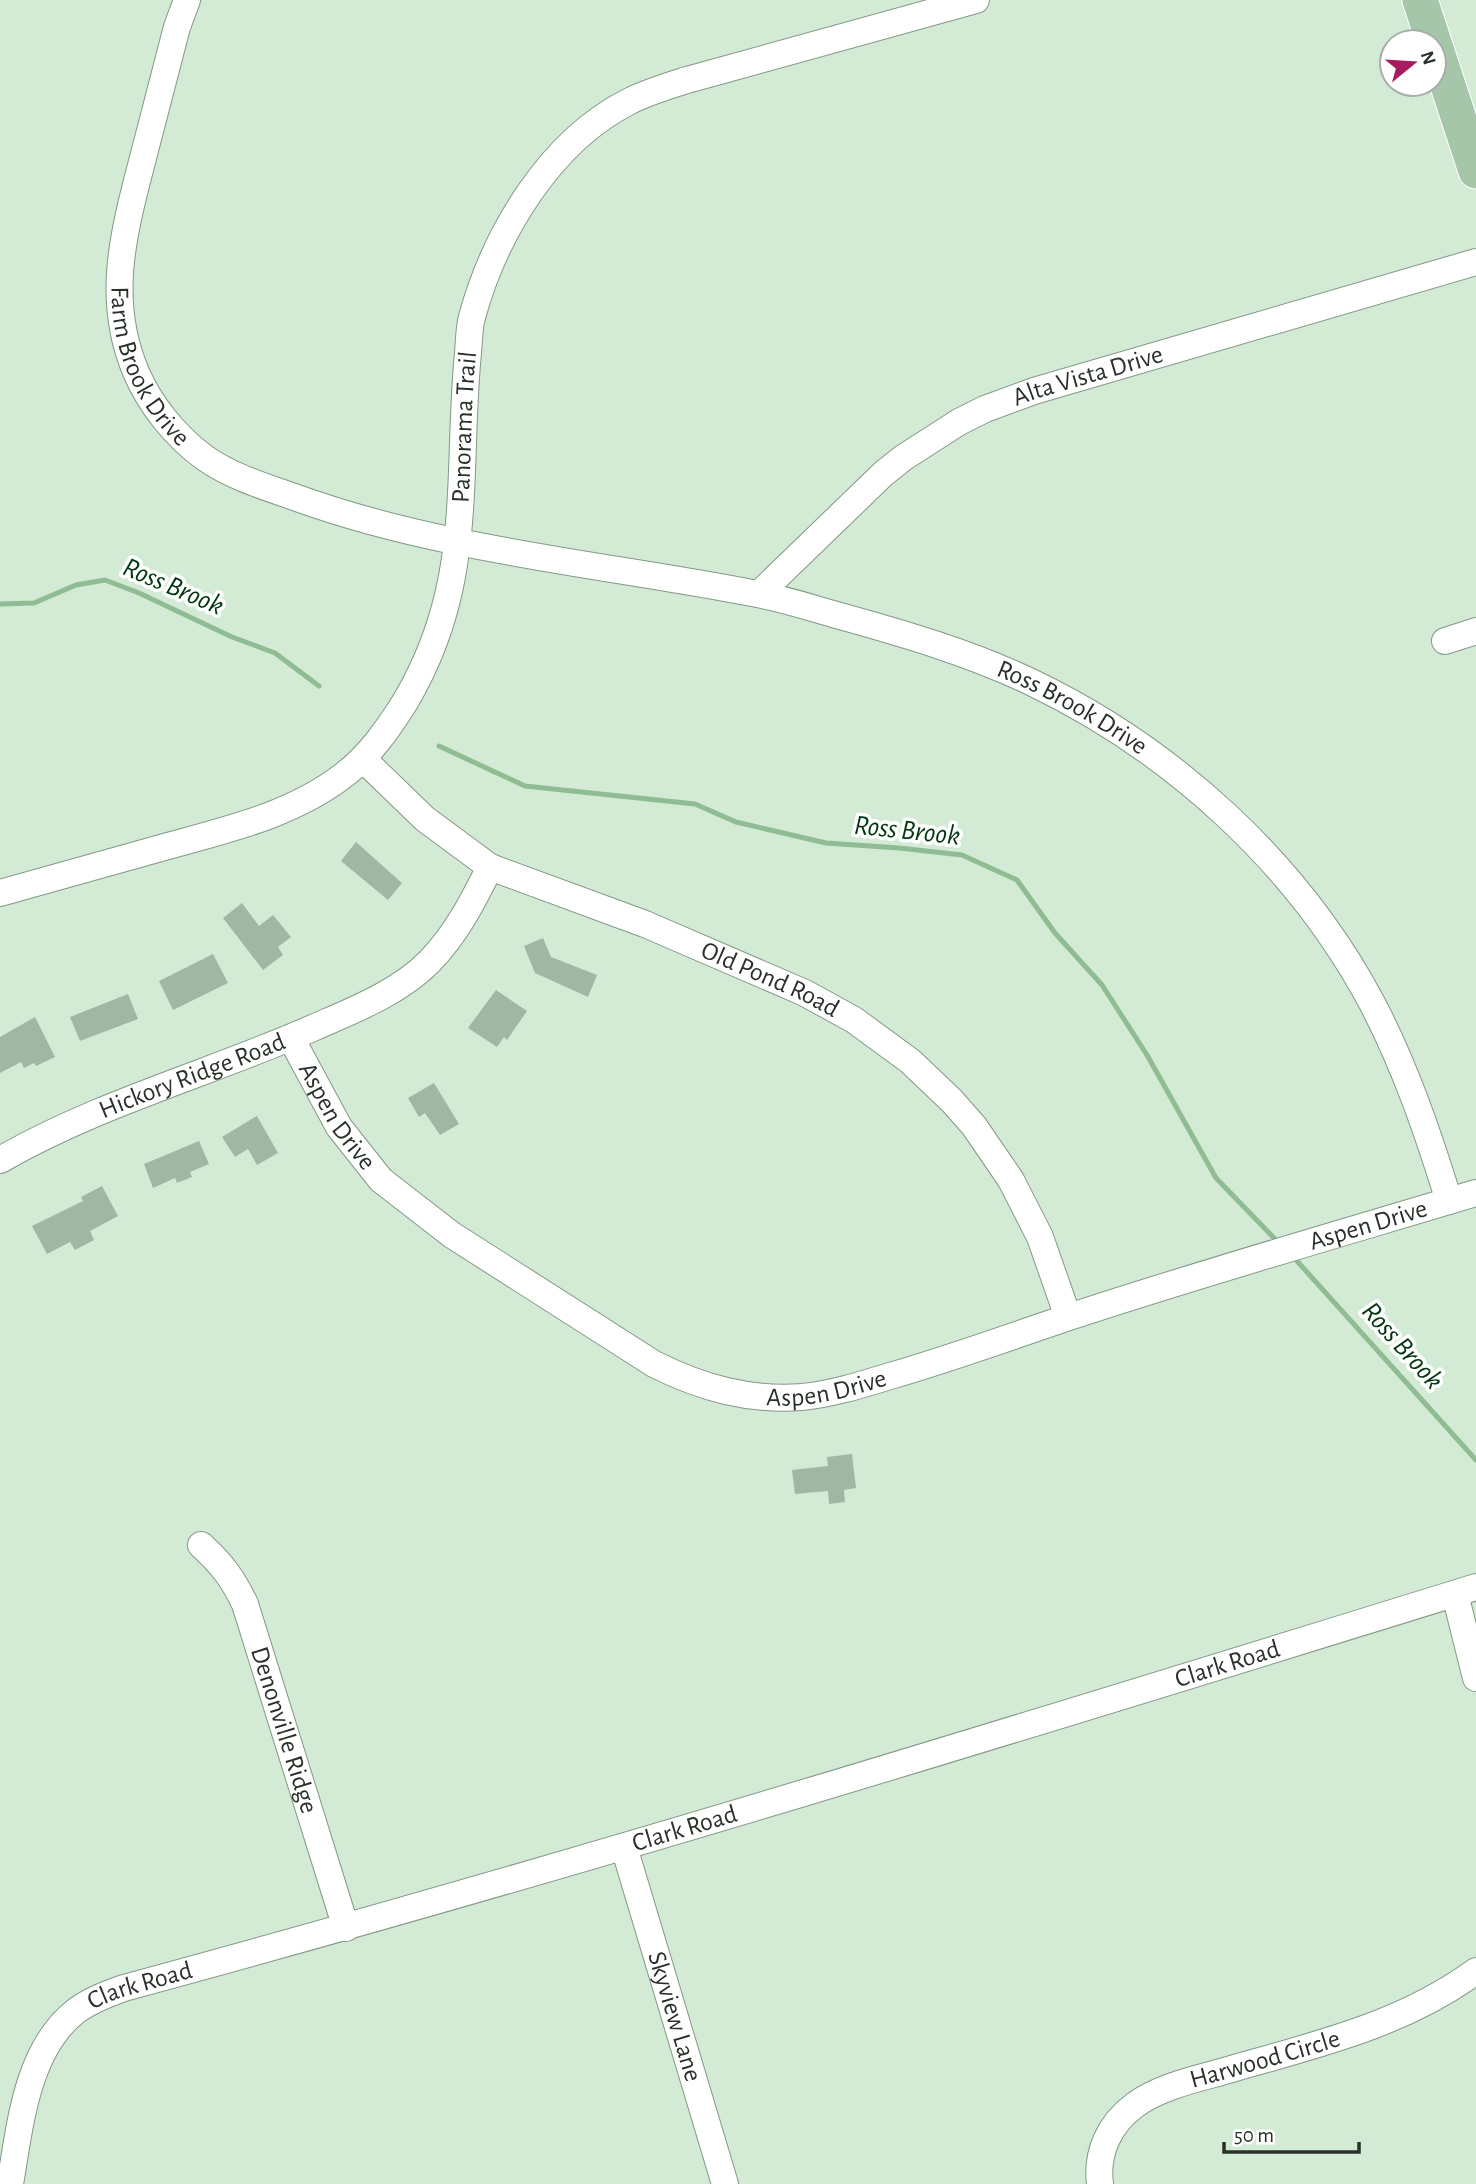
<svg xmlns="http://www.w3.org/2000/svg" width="1476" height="2184" font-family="'Alegreya Sans',sans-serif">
<rect width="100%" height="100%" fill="#d3ead5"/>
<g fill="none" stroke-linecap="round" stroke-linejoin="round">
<g stroke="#8fbc93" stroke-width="5">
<path d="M0,604l34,-1 42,-18 29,-5 34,13 93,44 43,16 44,33"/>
<path d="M439,746l86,40 170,18 41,18 90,21 73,5 63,7 55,25 38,53 47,52 45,70 69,123 62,64"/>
<path d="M1297,1261l179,199"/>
</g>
</g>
<g fill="#a1b7a3">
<path d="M356,842l46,41 -14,17 -47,-39z"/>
<path d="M242,903l17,23 14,-11 18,22 -13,10 5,8 -20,15 -40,-52z"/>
<path d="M543,938l8,19 46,18 -9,22 -53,-24 -11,-27z"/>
<path d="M213,954l15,29 -55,27 -14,-29z"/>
<path d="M496,990l31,21 -20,29 -3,-3 -7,10 -29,-19z"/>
<path d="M128,994l10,25 -58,22 -10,-24z"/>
<path d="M35,1017l20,40 -19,9 -2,-3 -10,5 -3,-6 -21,11v-36z"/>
<path d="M434,1083l25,41 -19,11 -15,-22 -6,4 -11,-19z"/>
<path d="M257,1116l21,37 -21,12 -9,-16 -13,8 -13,-20z"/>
<path d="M199,1141l10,23 -19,8 2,5 -15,6 -2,-5 -22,10 -9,-24z"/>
<path d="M102,1186l16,30 -28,15 4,9 -19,10 -5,-8 -23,12 -15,-28 51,-25 -2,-4z"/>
<path d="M852,1454l4,34 -12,2 1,12 -16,2 -1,-13 -33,3 -3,-24 36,-4 -1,-9z"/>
</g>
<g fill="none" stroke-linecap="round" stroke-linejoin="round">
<defs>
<g id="minor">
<path id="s1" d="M187,0l-10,27c-11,42 -22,85 -33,127 -19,74 -40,143 -8,218 14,33 40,65 69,86 27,19 61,29 92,40 144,52 305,66 455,95 30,5 59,15 88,23 65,18 130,37 191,66 142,68 267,182 341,321 33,63 56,130 77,198"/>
<path id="s2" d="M759,594l124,-120 20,-16 56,-36 26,-13 49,-18 442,-129"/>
<path d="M1445,641l31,-10"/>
<path id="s3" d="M363,759l62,60 65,48 155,57 160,69 49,27 56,41 42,40 22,25 37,54 29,57 28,80"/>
<path id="s4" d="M0,893c56,-16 112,-31 168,-47 61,-17 124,-31 176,-71 25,-19 44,-46 61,-73 51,-86 55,-162 58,-259 1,-30 2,-60 5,-90 1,-12 1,-25 4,-36 23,-84 78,-176 158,-216 18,-9 38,-15 57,-21l289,-80"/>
<path id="s5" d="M291,1038l48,89 42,53 71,55 202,129c48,24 95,37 148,33 30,-3 59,-12 88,-21 59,-17 117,-38 176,-58 136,-45 273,-84 410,-125"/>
<path id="s6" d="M0,1160c99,-57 211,-87 315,-133 39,-17 85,-35 115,-66 27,-28 43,-60 60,-94"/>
<path id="s7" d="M201,1545c21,19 32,34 44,59l101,324"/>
<path d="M1455,1594l21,84"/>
<path id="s8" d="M624,1847l101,337"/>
<path id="s9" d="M10,2184c10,-57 16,-134 66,-173 15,-11 31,-17 48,-23 454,-123 903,-262 1352,-401"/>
<path id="s10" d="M1100,2184c-4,-31 9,-60 35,-79 27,-20 67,-27 100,-37 84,-24 169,-44 241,-97"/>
</g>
<path id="major" d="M1420,0l56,171"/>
</defs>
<use href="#minor" stroke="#839885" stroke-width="28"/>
<use href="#major" stroke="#fff" stroke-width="37"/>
<use href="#minor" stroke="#fff" stroke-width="26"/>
<use href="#major" stroke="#a6c6aa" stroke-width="35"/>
</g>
<g text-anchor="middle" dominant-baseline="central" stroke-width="7" stroke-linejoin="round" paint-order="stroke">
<g font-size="26" fill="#293129" stroke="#fff">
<text stroke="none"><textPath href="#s1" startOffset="382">Farm Brook Drive</textPath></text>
<text stroke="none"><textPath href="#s2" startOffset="402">Alta Vista Drive</textPath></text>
<text stroke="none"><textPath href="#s4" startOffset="746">Panorama Trail</textPath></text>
<text stroke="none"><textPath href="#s1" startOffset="1402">Ross Brook Drive</textPath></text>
<text stroke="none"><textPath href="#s3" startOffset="469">Old Pond Road</textPath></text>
<text stroke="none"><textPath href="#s6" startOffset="210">Hickory Ridge Road</textPath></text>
<text stroke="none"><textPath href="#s5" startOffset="91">Aspen Drive</textPath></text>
<text stroke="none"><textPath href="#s5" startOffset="1244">Aspen Drive</textPath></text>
<text stroke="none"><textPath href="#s5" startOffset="677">Aspen Drive</textPath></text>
<text stroke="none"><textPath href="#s9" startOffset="1393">Clark Road</textPath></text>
<text stroke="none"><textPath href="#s7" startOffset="206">Denonville Ridge</textPath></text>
<text stroke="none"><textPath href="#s9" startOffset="826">Clark Road</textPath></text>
<text stroke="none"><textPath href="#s9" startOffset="259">Clark Road</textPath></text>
<text stroke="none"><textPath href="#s8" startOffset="177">Skyview Lane</textPath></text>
<text stroke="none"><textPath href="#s10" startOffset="229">Harwood Circle</textPath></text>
</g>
<g font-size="28" font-style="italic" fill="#01360f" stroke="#fff">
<text transform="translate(173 587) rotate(23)">Ross Brook</text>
<text transform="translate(907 831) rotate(6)">Ross Brook</text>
<text transform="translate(1402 1346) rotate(48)">Ross Brook</text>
</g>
</g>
<g transform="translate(1413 63) rotate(72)"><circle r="33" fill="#ffffff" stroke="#a9ada9" stroke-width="2"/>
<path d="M0-5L12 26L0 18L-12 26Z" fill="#a71c60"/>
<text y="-10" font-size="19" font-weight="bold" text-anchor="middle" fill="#293129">N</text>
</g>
<path d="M1224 2142v10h135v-10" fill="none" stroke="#293129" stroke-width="3.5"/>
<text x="1234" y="2142" font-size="21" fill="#293129" stroke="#ffffff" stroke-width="5" paint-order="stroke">50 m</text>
</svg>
